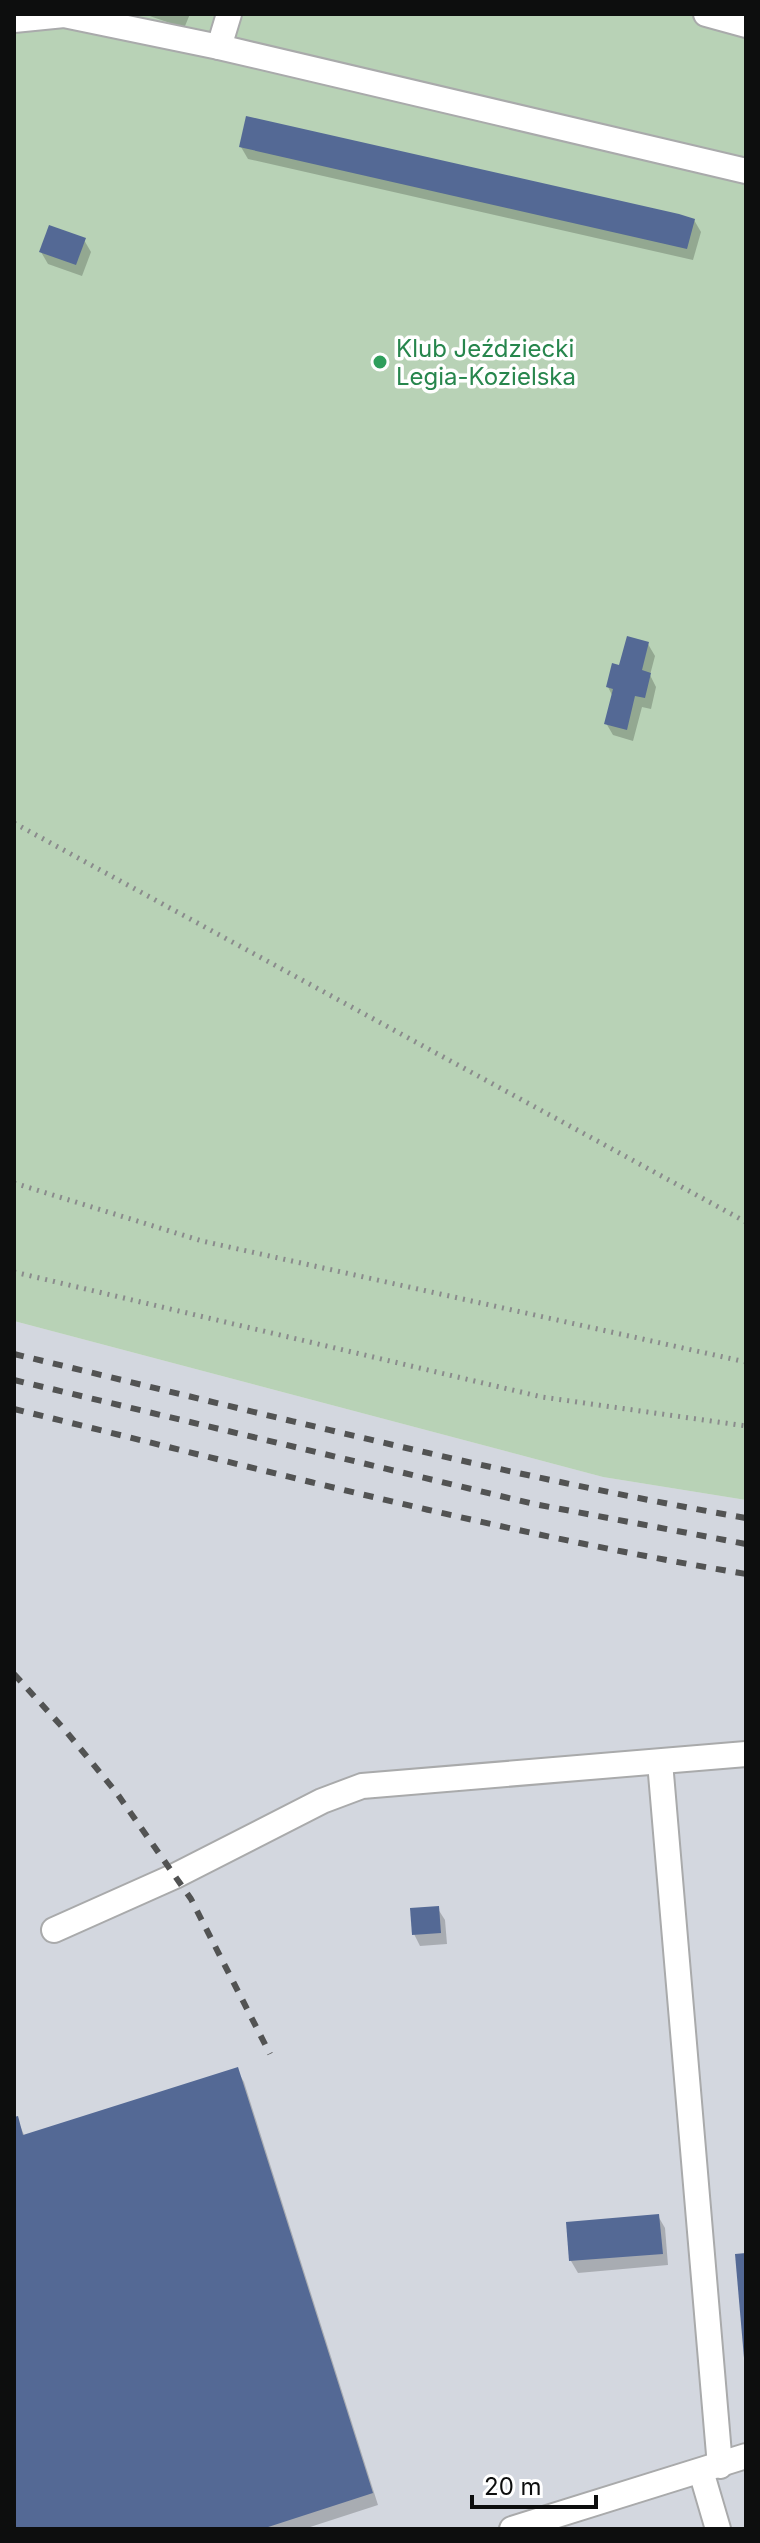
<svg xmlns="http://www.w3.org/2000/svg" width="760" height="2543" font-family="Inter,sans-serif">
<rect width="100%" height="100%" fill="#e2e3e4"/>
<path fill="#d3d7df" d="M14,1321l589,156 143,23v1029h-732z"/>
<path fill="#b8d2b6" d="M14,14h732v1486l-143,-23 -589,-156z"/>
<g fill="#0003">
<path d="M144,14h46l-5,12 2,3z"/>
<path d="M241,147l453,73 7,12 -8,28 -445,-101z"/>
<path d="M84,240l7,12 -9,24 -34,-12 -7,-12z"/>
<path d="M648,644l7,12 -5,19 6,12 -5,22 -9,-2 -9,34 -20,-6 -7,-12 7,-26 -5,-10 13,-20z"/>
<path d="M438,1909l7,11 2,24 -27,2 -6,-12z"/>
<path d="M237,2070l7,12 134,423 -74,24h-290v-410h3l8,18z"/>
<path d="M658,2216l7,12 3,37 -90,8 -7,-12 -3,-37z"/>
</g>
<g fill="#546995">
<path d="M246,116l433,98 16,5 -8,30 -448,-102z"/>
<path d="M49,225l37,13 -10,27 -37,-13z"/>
<path d="M627,636l22,6 -7,28 9,3 -6,25 -10,-2 -8,34 -23,-6 9,-35 -7,-2 6,-24 7,2z"/>
<path d="M439,1906l2,27 -29,2 -2,-27z"/>
<path d="M238,2067l135,426 -111,36h-248v-412l4,-1 5,19z"/>
<path d="M659,2214l4,40 -94,7 -3,-39z"/>
<path d="M746,2253v105h-2l-9,-104z"/>
</g>
<g fill="none" stroke-linecap="round" stroke-linejoin="round">
<defs>
<g id="lane">
<path d="M229,14l-10,33 527,124"/>
<path d="M706,14l40,11"/>
<path d="M14,20l50,-5 155,32"/>
<path d="M660,1762l60,704"/>
<path d="M54,1930l121,-54 147,-75 40,-15 384,-32"/>
<path d="M701,2471l17,58"/>
<path d="M512,2529l234,-73"/>
</g>
</defs>
<use href="#lane" stroke="#a9aaab" stroke-width="28"/>
<g stroke="#8a8b8c" stroke-width="5" stroke-dasharray="2 6" stroke-linecap="butt">
<path d="M14,823l732,399"/>
<path d="M14,1183l188,58 544,121"/>
<path d="M14,1272l528,125 204,29"/>
</g>
<use href="#lane" stroke="#fff" stroke-width="24"/>
<g stroke="#525353" stroke-width="6" stroke-dasharray="10 10" stroke-linecap="butt">
<path d="M14,1354c243,58 486,121 732,164"/>
<path d="M14,1380l520,124 212,40"/>
<path d="M14,1409c243,59 485,124 732,165"/>
<path d="M14,1674l51,56 51,62 75,107 79,155"/>
</g>
</g>
<circle fill="#2e9e5b" stroke="#fff" stroke-width="3" cx="380" cy="362" r="8"/>
<g text-anchor="middle" dominant-baseline="central" stroke-width="7" stroke-linejoin="round" paint-order="stroke">
<g font-size="24" fill="#27864d" stroke="#fff" text-anchor="start">
<text x="396" y="348">Klub Jeździecki<tspan x="396" dy="28">Legia-Kozielska</tspan></text>
</g>
</g>
<rect width="760" height="2543" fill="none" stroke="#0d0e0e" stroke-width="32"/>
<path d="M472 2495v12h124v-12" fill="none" stroke="#0d0e0e" stroke-width="4"/>
<text x="484" y="2495" font-size="24" fill="#0d0e0e" stroke="#ffffff" stroke-width="6" paint-order="stroke">20 m</text>
</svg>
